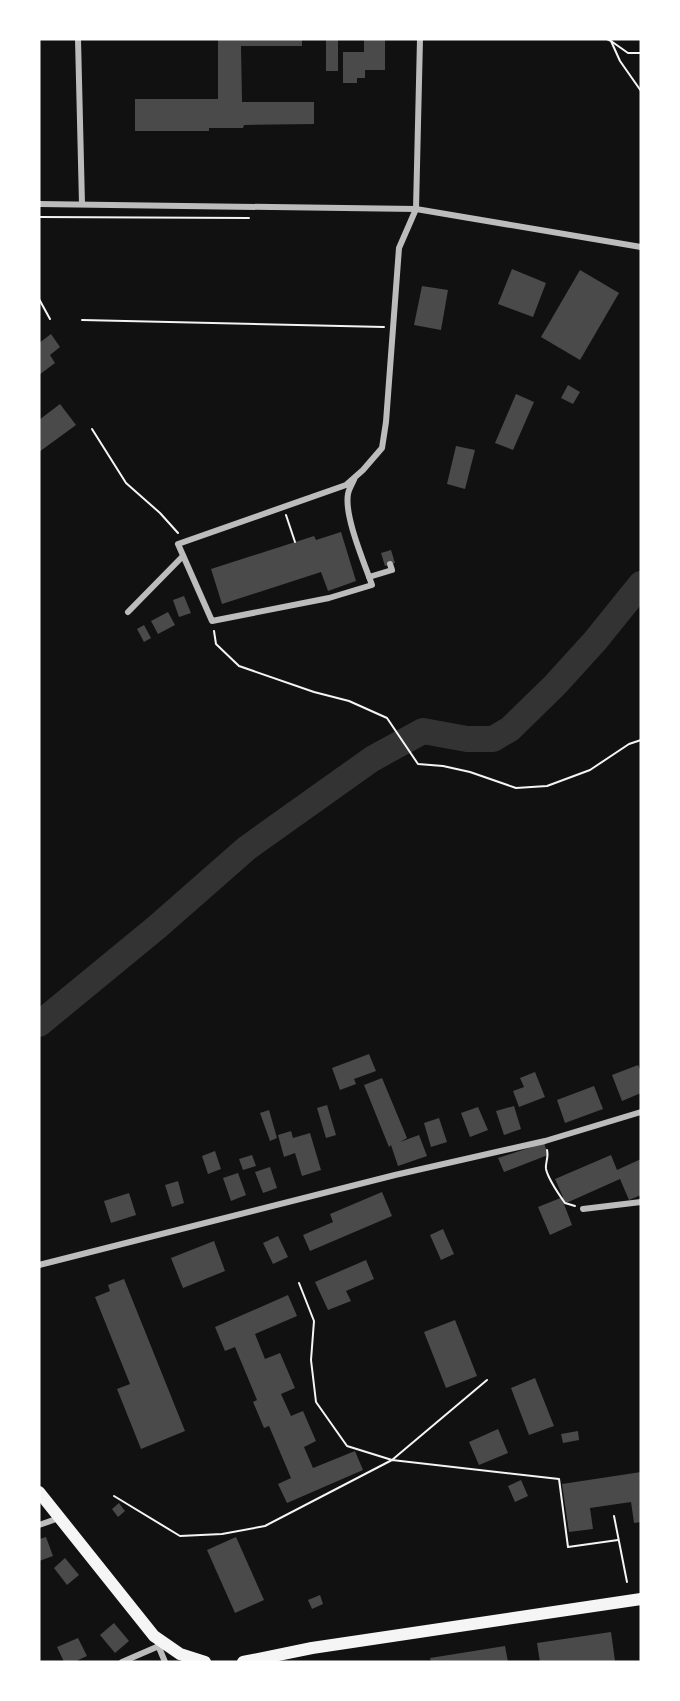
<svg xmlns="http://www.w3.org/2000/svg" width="680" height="1701" font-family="'Open Sans',sans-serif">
<rect width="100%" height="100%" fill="#111"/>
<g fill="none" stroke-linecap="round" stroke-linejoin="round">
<path stroke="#333" stroke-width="26" d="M39,1024l118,-97 90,-79 125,-89 51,-28 44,8h26l17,-10 45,-44 40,-44 46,-57"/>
</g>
<g fill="#4a4a4a">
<path d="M218,39h84v7h-61l1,56h72v22l-70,1 -1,3h-34v3h-74v-32h83z"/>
<rect x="326" y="39" width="12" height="32"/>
<path d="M364,39h21v31h-20v8h-8v5h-14v-31h21z"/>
<path d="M512,269l34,14 -13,34 -35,-13z"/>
<path d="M580,270l39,23 -39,67 -39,-23z"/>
<path d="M422,286l26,4 -7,40 -27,-5z"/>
<path d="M51,334l9,13 -10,8 5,8 -16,12v-32z"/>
<path d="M568,385l12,7 -7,12 -12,-6z"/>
<path d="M516,394l18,8 -21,48 -18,-7z"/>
<path d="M60,404l16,21 -37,27v-32z"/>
<path d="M456,446l19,4 -10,39 -18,-5z"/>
<path d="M341,532l15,49 -28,10 -7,-19 -99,32 -11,-35 103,-33 2,4z"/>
<path d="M391,550l4,13 -10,3 -4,-13z"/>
<path d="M184,596l7,17 -12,4 -6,-17z"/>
<path d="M168,612l7,13 -17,9 -7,-13z"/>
<path d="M144,625l7,13 -7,4 -7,-13z"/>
<path d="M369,1054l7,17 -22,8 2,5 -16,6 -8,-22z"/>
<path d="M638,1065l3,7v21l-19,8 -10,-26z"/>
<path d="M535,1072l10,25 -26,10 -6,-16 11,-4 -4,-9z"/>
<path d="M382,1078l25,60 -7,4 19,-7 8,21 -29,10 -7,-21 -2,2 -25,-62z"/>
<path d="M594,1086l9,23 -38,14 -8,-23z"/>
<path d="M327,1105l9,30 -10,3 -9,-30z"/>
<path d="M514,1106l7,23 -17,6 -8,-24z"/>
<path d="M478,1107l10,23 -18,7 -9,-24z"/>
<path d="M269,1110l8,28 -7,3 -10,-28z"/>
<path d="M439,1118l8,24 -16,5 -7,-24z"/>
<path d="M291,1131l2,7 17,-5 11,37 -19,6 -7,-23 -11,4 -6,-22z"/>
<path d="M544,1143l4,12 -44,17 -6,-14z"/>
<path d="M215,1151l6,18 -13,5 -6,-18z"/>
<path d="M252,1155l4,11 -13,4 -4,-11z"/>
<path d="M611,1155l6,15 24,-11v36l-12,5 -9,-21 -56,25 8,21 -22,10 -12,-28 25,-10 -8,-18z"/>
<path d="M270,1167l7,21 -14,5 -8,-21z"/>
<path d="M238,1173l8,22 -15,6 -8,-23z"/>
<path d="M178,1181l6,22 -12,4 -7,-22z"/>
<path d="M382,1192l10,24 -82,35 -7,-16 30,-13 -3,-8z"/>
<path d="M129,1193l7,22 -25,8 -7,-22z"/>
<path d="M443,1229l11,25 -13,6 -11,-25z"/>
<path d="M278,1236l10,21 -15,7 -10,-21z"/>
<path d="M214,1241l11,30 -42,17 -12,-30z"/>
<path d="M366,1260l8,19 -28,12 5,10 -23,9 -13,-28z"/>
<path d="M124,1279l61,152 -44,18 -24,-60 13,-5 -35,-87 15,-6 -2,-6z"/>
<path d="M288,1295l9,21 -42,18 10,25 15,-6 15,35 -14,6 10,22 12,-5 13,30 -12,6 9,21 42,-17 8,19 -76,33 -9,-19 13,-6 -22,-52 -5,2 -11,-26 4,-2 -22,-53 -10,4 -10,-24z"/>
<path d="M455,1320l22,56 -31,12 -22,-56z"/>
<path d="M535,1378l19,48 -25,9 -18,-47z"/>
<path d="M498,1429l10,24 -29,12 -10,-23z"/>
<path d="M578,1431l1,9 -16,3 -2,-9z"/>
<path d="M641,1472v50l-7,1 -3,-21 -41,6 3,21 -24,3 -7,-48z"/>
<path d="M521,1480l7,16 -13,6 -7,-16z"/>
<path d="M119,1503l6,8 -7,6 -6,-8z"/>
<path d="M46,1537l7,19 -14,5v-22z"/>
<path d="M236,1537l28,63 -29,13 -28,-63z"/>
<path d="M65,1558l14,17 -12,10 -13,-17z"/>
<path d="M320,1595l3,9 -11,5 -4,-9z"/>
<path d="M114,1623l15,18 -14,12 -15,-18z"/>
<path d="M611,1632l4,29 -75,1 -3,-19z"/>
<path d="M78,1638l9,18 -13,6h-10l-7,-15z"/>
<path d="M505,1646l3,16h-77l-1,-4z"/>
</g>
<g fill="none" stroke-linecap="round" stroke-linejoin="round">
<g stroke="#f5f5f5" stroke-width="2">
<path d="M569,39h12"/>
<path d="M607,39l4,2 9,20 21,30"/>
<path d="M611,41l17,12h13"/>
<path d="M39,217l210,1"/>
<path d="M39,299l11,20"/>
<path d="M82,320l302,7"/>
<path d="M92,429l34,54 34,30 18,20"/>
<path d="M286,515l9,27"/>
<path d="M214,631l2,13 23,22 75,26 35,9 38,17 31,46 25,2 27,6 46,16 31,-2 43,-16 39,-26 12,-4"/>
<path d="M547,1150c2,7 -2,13 -1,19 2,9 14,27 19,34l10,3"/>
<path d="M299,1283l15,38 -3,39 5,42 31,44 45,14 95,-80"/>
<path d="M114,1496l66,40 42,-2 43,-8 127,-66 167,19 9,68 50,-7"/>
<path d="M614,1516l13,66"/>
</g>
<g stroke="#bcbcbc" stroke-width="6">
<path d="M78,39l4,165"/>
<path d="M39,204l377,5 225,38"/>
<path d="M355,477c-2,6 -6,11 -7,17 -4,22 16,68 24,91l-43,13 -117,23 -34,-77 168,-59 17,-15 19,-22 4,-26 13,-174 17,-39 4,-170"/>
<path d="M369,577l23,-7 -2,-6"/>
<path d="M128,612l55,-56"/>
<path d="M583,1209l58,-7"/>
<path d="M39,1265l356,-90 150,-34 96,-29"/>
<path d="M39,1525l20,-7"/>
<path d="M158,1645l7,17"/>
<path d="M122,1662l37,-16"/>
</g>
<g stroke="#f5f5f5" stroke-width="12">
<path d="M39,1492l115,144 26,18 25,8"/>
<path d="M243,1662l69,-14 329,-49"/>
</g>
</g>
<rect width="680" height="1701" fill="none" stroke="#ffffff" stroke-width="81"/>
</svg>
